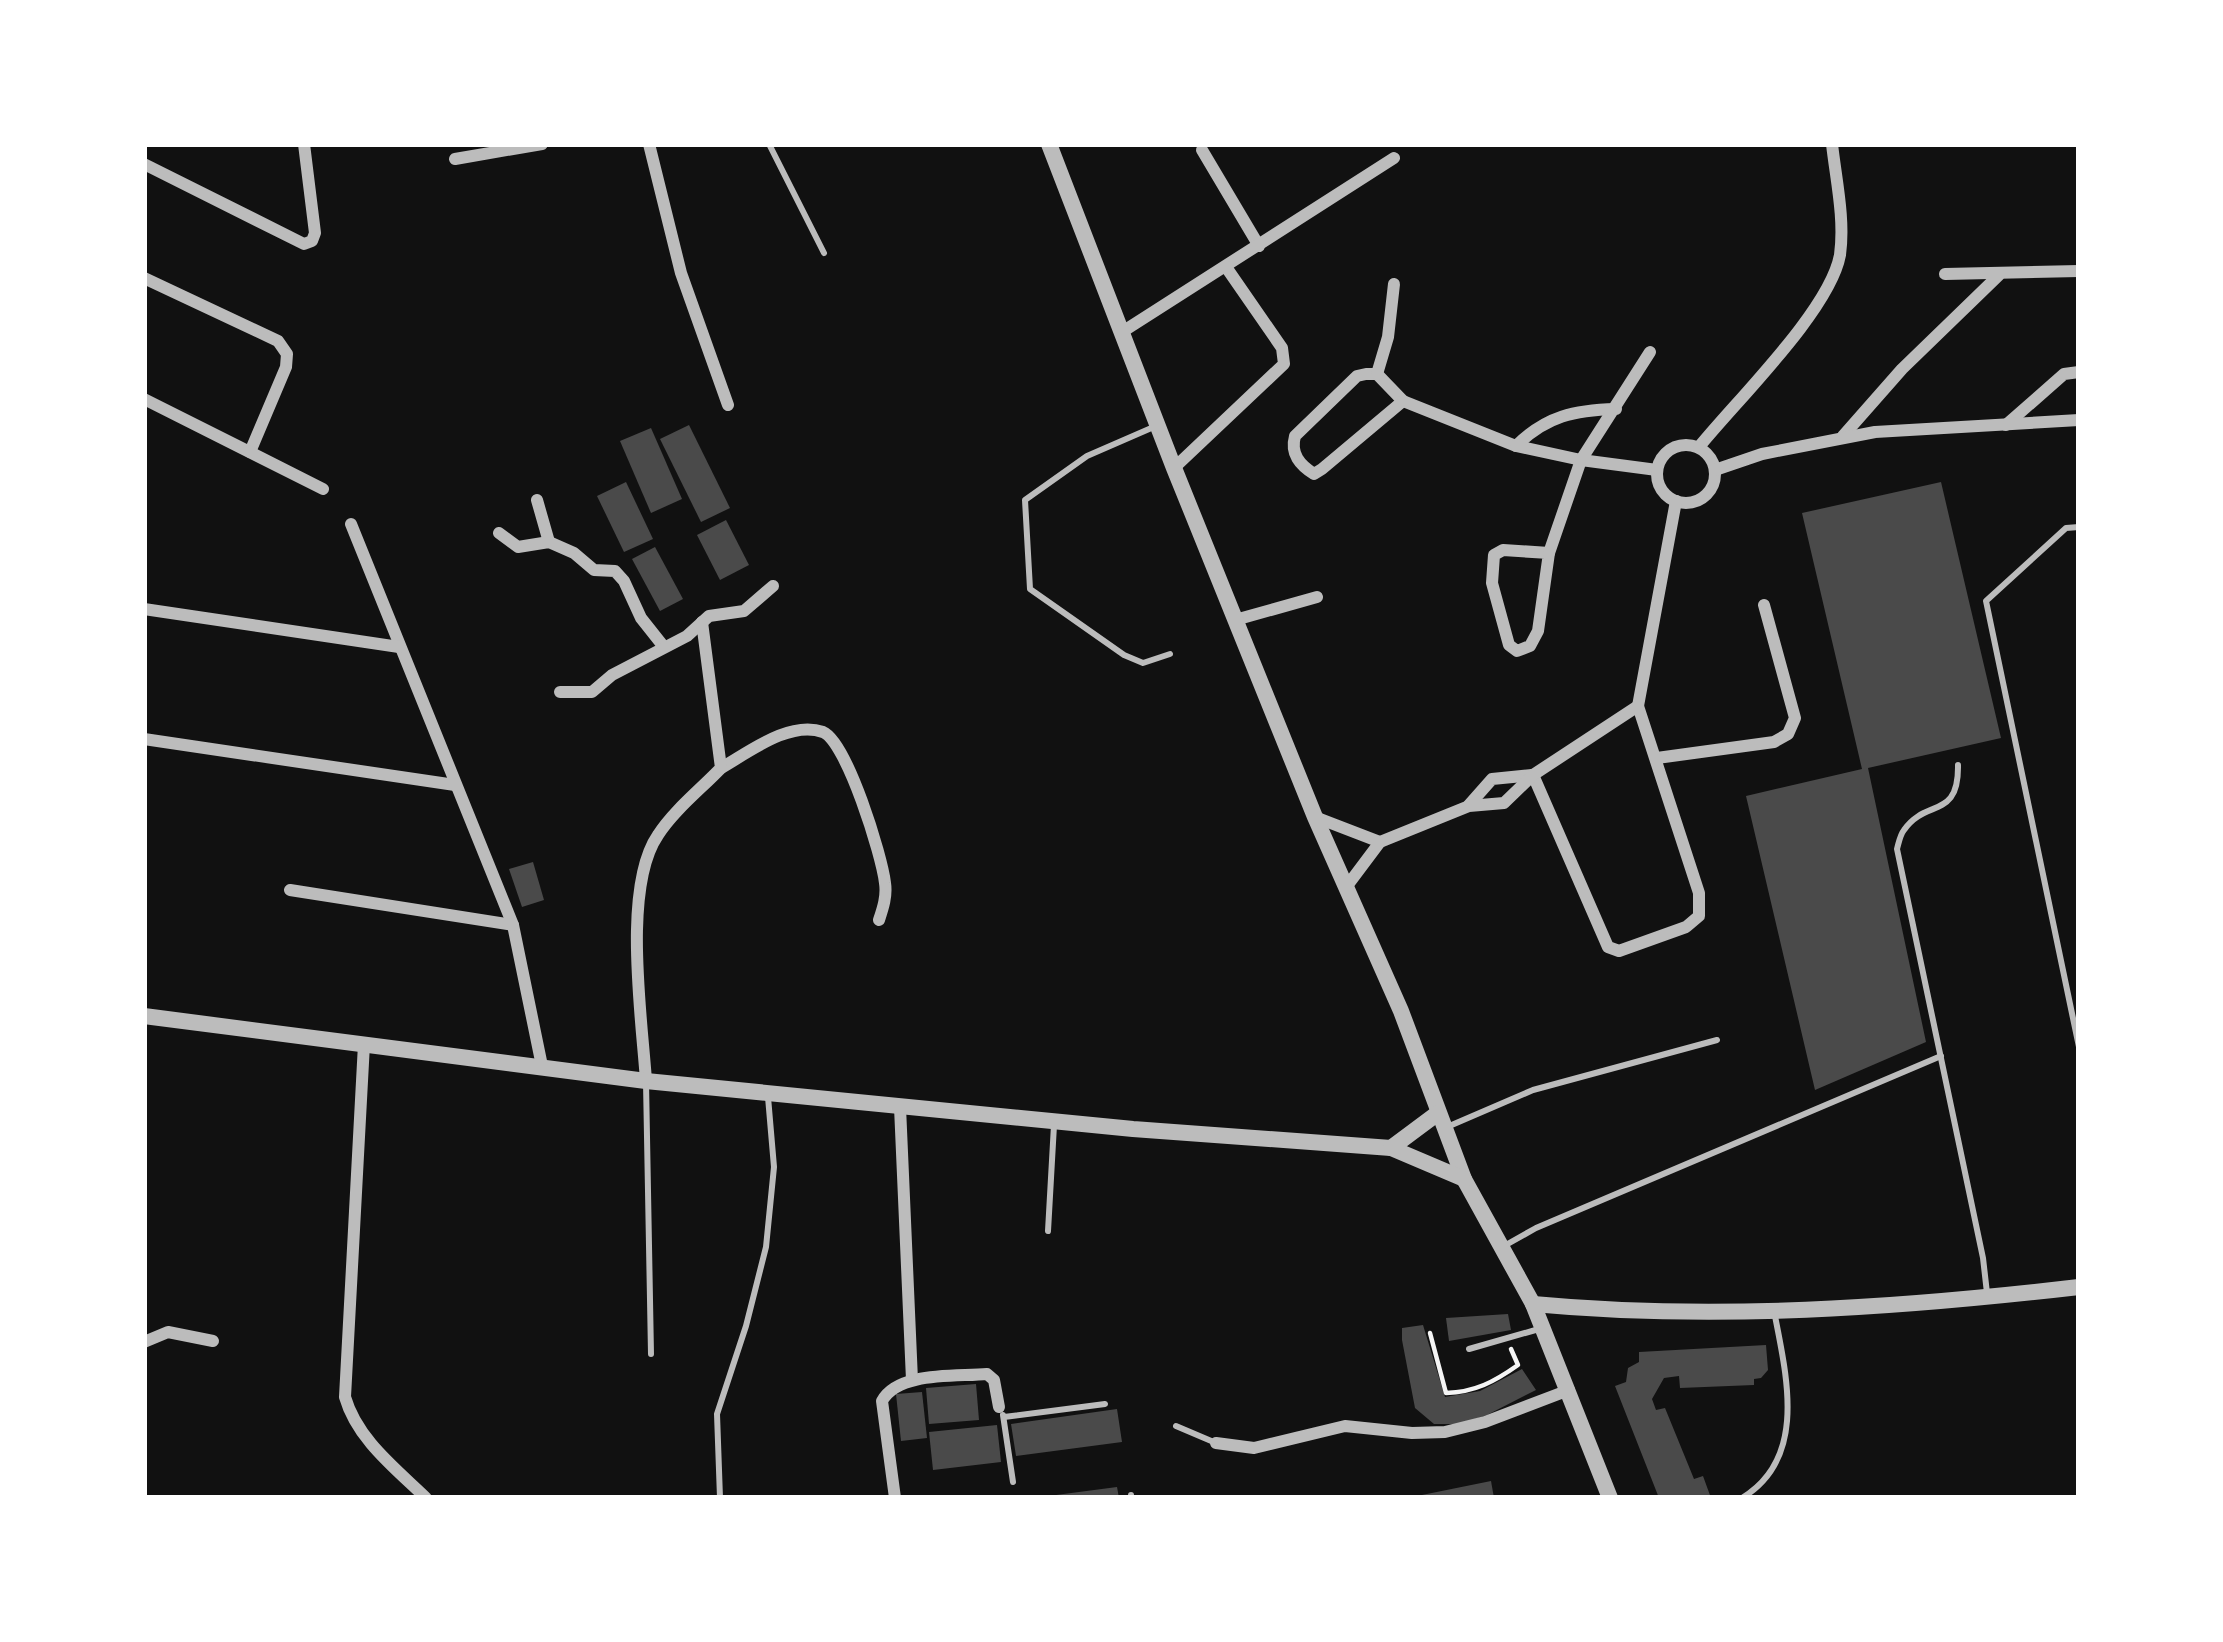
<svg xmlns="http://www.w3.org/2000/svg" width="2223" height="1642" font-family="'Sofia Sans Condensed',sans-serif">
<rect width="100%" height="100%" fill="#111"/>
<g fill="#4a4a4a">
<path d="M689,425l41,83 -29,14 -41,-83z"/>
<path d="M651,428l31,71 -31,14 -31,-72z"/>
<path d="M626,482l27,57 -29,13 -27,-56z"/>
<path d="M1941,482l60,256 -133,30 58,274 -111,48 -69,-294 116,-27 -60,-256z"/>
<path d="M726,520l23,45 -29,15 -23,-45z"/>
<path d="M655,547l28,52 -23,12 -28,-52z"/>
<path d="M533,862l11,38 -22,7 -13,-38z"/>
<path d="M1508,1314l3,16 -62,11 -3,-23z"/>
<path d="M1423,1325l22,72 35,-6 42,-22 14,21 -49,25 -27,9h-26l-19,-16 -13,-68v-12z"/>
<path d="M1766,1345l2,25 -7,8 -7,1v6l-74,3 -1,-12 -15,2 -12,21 4,11 9,-2 29,71 9,-3 8,22h-52l-44,-112 11,-4 2,-14 11,-6v-10z"/>
<path d="M976,1384l3,36 -50,4 -3,-36z"/>
<path d="M922,1392l5,46 -26,3 -5,-47z"/>
<path d="M1117,1409l5,33 -106,14 -5,-32z"/>
<path d="M997,1425l4,37 -68,8 -4,-38z"/>
<path d="M1491,1481l3,17h-77v-2z"/>
<path d="M1117,1487l2,11h-62l-1,-3z"/>
</g>
<g fill="none" stroke-linecap="round" stroke-linejoin="round">
<path stroke="#f5f5f5" stroke-width="4.5" d="M1430,1333l16,60c29,-1 48,-11 72,-28l-7,-16"/>
<g stroke="#bcbcbc" stroke-width="6">
<path d="M769,144l55,109"/>
<path d="M1156,426l-69,30 -62,44 5,89 94,66 19,8 27,-9"/>
<path d="M2079,527l-13,1 -80,73 93,446"/>
<path d="M1958,765c1,55 -32,33 -54,65 -4,5 -5,12 -7,19l86,409 4,35"/>
<path d="M646,1082l5,272"/>
<path d="M1447,1127l86,-37 184,-50"/>
<path d="M1048,1231l6,-106"/>
<path d="M1504,1246l32,-18 405,-172"/>
<path d="M1469,1349l70,-20"/>
<path d="M1003,1415l10,67"/>
<path d="M1004,1417l101,-13"/>
<path d="M1176,1426l40,17"/>
<path d="M1131,1495v3"/>
<path d="M720,1498l-3,-84 29,-88 20,-79 8,-80 -6,-70"/>
<path d="M1742,1498c65,-39 45,-120 33,-182"/>
</g>
<g stroke="#bcbcbc" stroke-width="12">
<path d="M649,144l32,129 47,132"/>
<path d="M1202,150l57,96"/>
<path d="M455,159l87,-15"/>
<path d="M144,164l160,80 8,-3 3,-8 -11,-89"/>
<path d="M1945,274l134,-3"/>
<path d="M144,278l134,63 9,13 -1,13 -36,85"/>
<path d="M1122,332l272,-174"/>
<path d="M1366,374h11l26,27 -81,68 -8,5c-14,-9 -24,-20 -19,-38l62,-60z"/>
<path d="M1377,374l11,-37 6,-53"/>
<path d="M144,399l179,90"/>
<path d="M1403,401l113,45 65,14 76,10"/>
<path d="M2006,425l58,-51 15,-2"/>
<path d="M1843,436l59,-67 97,-94"/>
<circle cx="1686" cy="474" r="29"/>
<path d="M1516,446c30,-30 59,-36 100,-37"/>
<path d="M1699,447c38,-47 131,-137 141,-192 5,-36 -4,-75 -8,-111"/>
<path d="M1174,468l110,-104 -2,-16 -56,-81"/>
<path d="M1715,470l47,-16 113,-22 204,-12"/>
<path d="M537,500l12,42"/>
<path d="M351,524l162,401 29,141"/>
<path d="M499,533l19,14 31,-5 25,11 20,17 21,1 9,10 17,37 23,29"/>
<path d="M1503,550l46,3 -11,78 -8,15 -13,5 -8,-6 -17,-62 2,-28z"/>
<path d="M1549,553l32,-93 69,-108"/>
<path d="M144,609l255,38"/>
<path d="M1235,620l82,-23"/>
<path d="M560,692h32l20,-17 75,-39 22,-20 35,-5 29,-25"/>
<path d="M1638,706l38,-205"/>
<path d="M144,739l311,46"/>
<path d="M1657,758l117,-16 14,-8 7,-16 -31,-113"/>
<path d="M721,768c28,-16 69,-48 102,-36 24,10 59,124 62,151 2,13 -2,25 -6,37"/>
<path d="M1533,775l75,172 11,4 67,-24 13,-11v-23l-61,-187"/>
<path d="M1469,805l23,-26 40,-4"/>
<path d="M1315,817l65,25"/>
<path d="M1347,886l33,-44 89,-36 35,-3 29,-28 105,-69"/>
<path d="M290,890l223,35"/>
<path d="M364,1044l-19,353c12,42 50,71 81,101"/>
<path d="M646,1081c-4,-62 -24,-194 12,-246 16,-25 43,-46 63,-67l-19,-146"/>
<path d="M900,1107l12,273"/>
<path d="M144,1342l24,-10 45,9"/>
<path d="M1216,1443l38,5 91,-22 67,7 33,-1 40,-10 84,-32"/>
<path d="M895,1498l-13,-97c16,-30 75,-24 105,-27l7,6 5,27"/>
</g>
<g stroke="#bcbcbc" stroke-width="16">
<path d="M1049,144l125,324 141,349 86,194 63,168 69,125 77,194"/>
<path d="M144,1016l502,65 487,48 258,19 73,31"/>
<path d="M1391,1148l47,-35"/>
<path d="M1533,1304c181,17 365,4 546,-17"/>
</g>
</g>
<rect width="2223" height="1642" fill="none" stroke="#ffffff" stroke-width="294"/>
</svg>
